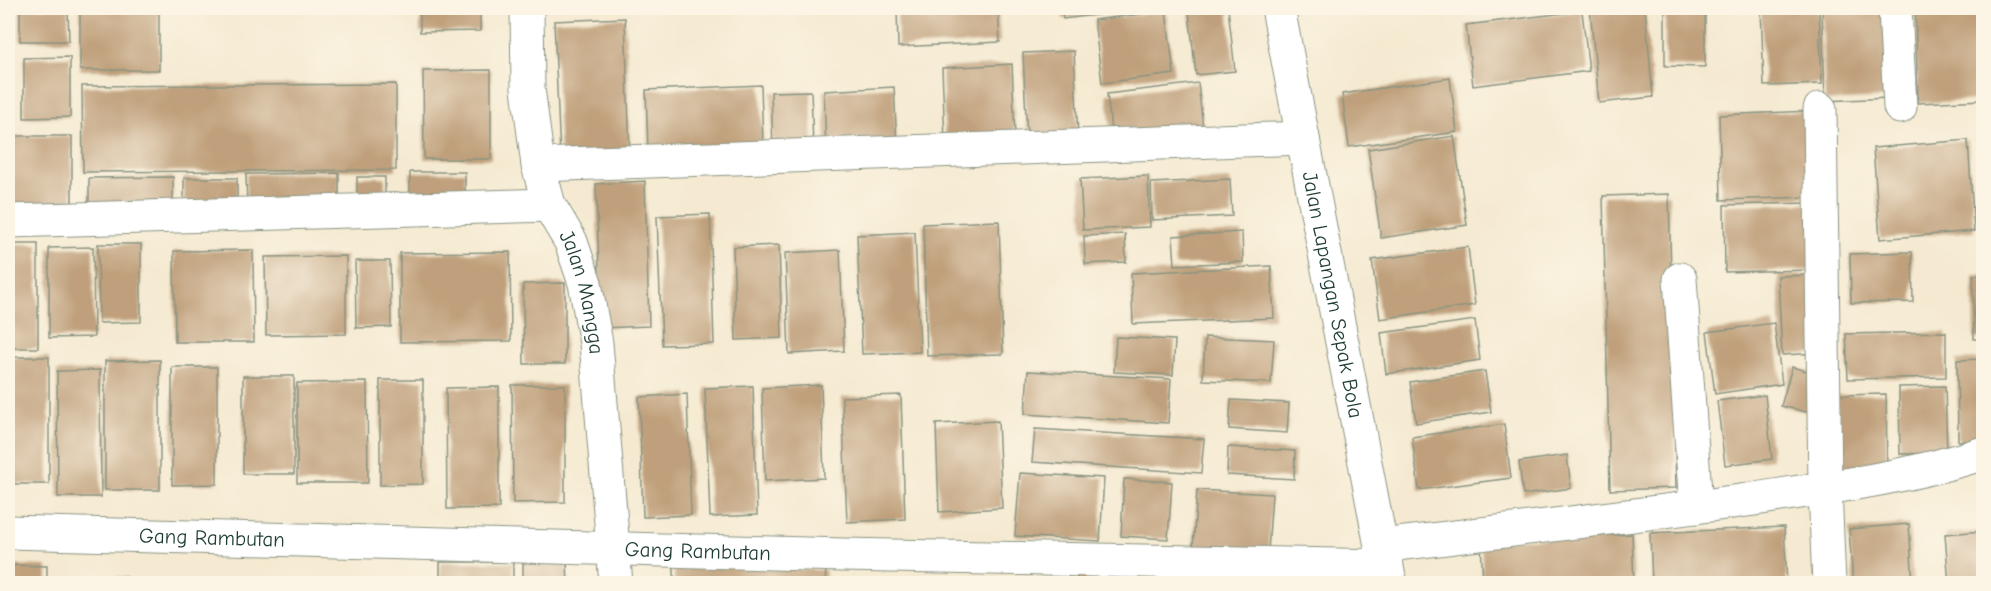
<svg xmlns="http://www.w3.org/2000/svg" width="1991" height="591" font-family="'Comic Neue',sans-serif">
<rect width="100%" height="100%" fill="#fcf5e5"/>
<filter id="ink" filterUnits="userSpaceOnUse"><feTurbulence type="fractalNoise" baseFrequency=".0167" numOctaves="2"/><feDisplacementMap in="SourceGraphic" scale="12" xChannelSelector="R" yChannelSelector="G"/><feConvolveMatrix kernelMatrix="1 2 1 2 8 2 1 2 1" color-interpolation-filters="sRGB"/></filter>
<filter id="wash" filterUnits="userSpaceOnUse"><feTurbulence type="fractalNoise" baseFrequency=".008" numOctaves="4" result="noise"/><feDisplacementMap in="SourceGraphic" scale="24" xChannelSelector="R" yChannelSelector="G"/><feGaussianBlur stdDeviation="1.35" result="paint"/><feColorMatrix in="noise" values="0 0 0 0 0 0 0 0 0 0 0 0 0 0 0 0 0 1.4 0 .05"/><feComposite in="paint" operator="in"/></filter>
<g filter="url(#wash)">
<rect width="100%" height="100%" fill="#f5ead1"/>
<g id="blocks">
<g fill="#c0a07b">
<path d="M20,8h48l1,33h-49z"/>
<rect x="80" y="8" width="79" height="62"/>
<path d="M420,8h60v23l-60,1z"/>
<path d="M897,8h101l2,34 -102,5z"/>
<path d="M1061,8h81v1l-79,10z"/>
<path d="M1219,8h9l7,63 -39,4 -7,-63z"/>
<path d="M1590,8h55l8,89 -54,6z"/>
<path d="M1665,8h40v59l-40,-1z"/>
<path d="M1761,8h58l3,76 -58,2z"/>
<path d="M1822,8h64l3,90 -64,3z"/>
<path d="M1915,8h69v92l-66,3z"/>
<path d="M1166,11l8,63 -72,9 -8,-63z"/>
<path d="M1582,11l7,60 -116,15 -7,-61z"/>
<path d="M625,18l5,136 -70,3 -6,-136z"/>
<path d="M1074,51l4,86 -51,2 -4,-86z"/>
<path d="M70,57v60l-46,1v-60z"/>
<path d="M1012,64l3,73 -70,3 -3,-72z"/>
<path d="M491,70v89h-67l-1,-88z"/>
<path d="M1450,78l7,54 -108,15 -7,-53z"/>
<path d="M1198,83l5,45 -91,11 -5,-45z"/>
<path d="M396,84v86l-313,2 -1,-86z"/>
<path d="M761,85l2,61 -115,5 -2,-61z"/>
<path d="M894,87l3,60 -71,3 -2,-59z"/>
<path d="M811,91l2,56 -40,2 -2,-57z"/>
<path d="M1810,111l2,86 -91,3 -2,-85z"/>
<path d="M10,136h62v72l-62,1z"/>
<path d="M1454,136l13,89 -86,13 -13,-89z"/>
<path d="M1968,140l6,91 -94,8 -7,-91z"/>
<rect x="410" y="172" width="55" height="28"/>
<path d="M339,173v31l-92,1 -1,-31z"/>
<path d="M1148,176l2,51 -67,3 -3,-51z"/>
<path d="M173,177v33l-84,1v-33z"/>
<rect x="357" y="177" width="28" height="21"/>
<rect x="184" y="178" width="53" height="28"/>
<path d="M1230,179l2,37 -80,4 -1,-37z"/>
<path d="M645,181l4,145 -48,2 -5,-144z"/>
<path d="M1669,194l7,294 -66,2 -7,-294z"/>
<path d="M1811,203l1,67 -87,2 -1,-67z"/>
<path d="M710,214l4,130 -52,1 -5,-129z"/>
<path d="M999,221l4,133 -76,2 -4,-132z"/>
<path d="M915,232l5,120 -58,2 -5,-119z"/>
<path d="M1242,232l1,30 -68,3 -2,-29z"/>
<path d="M1125,234l1,28 -41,2 -1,-28z"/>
<rect x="8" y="244" width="30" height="104"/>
<path d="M98,244h43v78l-42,1z"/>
<path d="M779,245l3,93 -46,2 -3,-93z"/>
<path d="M93,247l1,90 -45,1v-90z"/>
<path d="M1468,247l7,58 -95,14 -8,-59z"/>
<path d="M253,250l1,92h-79l-1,-91z"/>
<path d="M840,250l4,101 -55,3 -4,-101z"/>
<path d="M510,252l1,89 -111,1v-89z"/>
<path d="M1912,252l1,50 -62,1 -1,-49z"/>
<path d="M346,256v78l-80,1 -1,-78z"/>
<path d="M355,261h35l1,66 -35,1z"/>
<path d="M1271,266l3,52 -141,6 -2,-51z"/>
<path d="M1817,275l3,78 -38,2 -4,-79z"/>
<path d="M1973,275h11v64h-10z"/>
<path d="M565,283v81h-41l-1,-80z"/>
<path d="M1475,320l5,40 -94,14 -5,-41z"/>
<path d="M1774,323l8,61 -67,10 -8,-62z"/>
<path d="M1946,332v45l-98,2 -2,-45z"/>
<path d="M1116,337l59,3 -2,35 -59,-3z"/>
<path d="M1205,337l69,3 -3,43 -68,-3z"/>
<rect x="8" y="357" width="41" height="127"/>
<path d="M1984,359v82h-26l-1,-81z"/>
<path d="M160,360v130h-55v-129z"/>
<path d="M172,367h45v117l-45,1z"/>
<path d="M1792,367l29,8 -10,38 -30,-7z"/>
<path d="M100,370l1,127h-43l-1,-126z"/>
<path d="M1028,371l143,8 -3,44 -143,-9z"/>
<path d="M1485,371l6,41 -75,11 -6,-41z"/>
<rect x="243" y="376" width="51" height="98"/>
<path d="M380,380h43v104l-43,1z"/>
<path d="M367,382l1,101h-71v-100z"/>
<path d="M512,385h53v117l-52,1z"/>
<path d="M821,385l3,93 -59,3 -3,-93z"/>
<path d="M753,386l4,129 -47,2 -5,-129z"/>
<path d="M1945,386l2,67 -47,1 -1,-67z"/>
<path d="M499,387v121l-52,1 -1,-121z"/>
<path d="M687,394l4,121 -48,2 -4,-120z"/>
<path d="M1886,394l1,76 -49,1 -1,-76z"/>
<path d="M901,395l4,124 -58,3 -5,-125z"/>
<path d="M1765,395l7,64 -47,6 -8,-64z"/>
<path d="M1231,400l58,3 -2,30 -58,-4z"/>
<path d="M998,421l4,87 -63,4 -3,-88z"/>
<path d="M1504,424l7,54 -92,12 -7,-53z"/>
<path d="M1035,429l169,10 -3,34 -169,-11z"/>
<path d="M1228,447l67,4 -1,28 -67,-4z"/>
<path d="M1567,455l4,33 -48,7 -4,-33z"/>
<path d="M1020,473l84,5 -4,63 -85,-5z"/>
<path d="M1124,479l48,3 -4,57 -47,-3z"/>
<path d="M1197,490l75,4 -4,57 -75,-4z"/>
<path d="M1909,524l4,60h-60l-4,-55z"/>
<path d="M1784,527l3,57h-135l-2,-51z"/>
<path d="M1984,531v53h-35l-4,-50z"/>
<path d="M1632,534l2,50h-151l-2,-42z"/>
<path d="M523,561l44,1 1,22h-45z"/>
<rect x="440" y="562" width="73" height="22"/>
<path d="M8,565l39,1v18h-39z"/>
<path d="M674,565l152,5 -1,14h-151z"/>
<path d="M1077,574l76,2 -1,8h-75z"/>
<path d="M1165,576l100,3v5h-100z"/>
<rect x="72" y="577" width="55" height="7"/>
</g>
</g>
</g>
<g filter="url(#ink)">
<use href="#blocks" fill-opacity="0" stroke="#8a9482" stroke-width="1.5"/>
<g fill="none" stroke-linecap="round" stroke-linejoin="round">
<defs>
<g id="street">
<path id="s1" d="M527,8l1,80 10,77 11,40 22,37 14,41 11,60 20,241"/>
<path d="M1895,8l5,99"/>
<path d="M1820,109l5,380 4,95"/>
<path d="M538,165l765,-27"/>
<path d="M8,221l541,-16"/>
<path d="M1680,279l16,228"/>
<path id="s2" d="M8,532l835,23 544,11"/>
<path d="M1381,546c122,-15 244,-29 366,-46 79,-12 160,-22 237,-47"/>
</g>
<g id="secondary">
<path id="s3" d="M1278,8l103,538 10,38"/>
</g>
</defs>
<use href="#street" stroke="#8a9482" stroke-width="35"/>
<use href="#secondary" stroke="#8a9482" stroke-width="35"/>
<use href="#street" stroke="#fff" stroke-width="33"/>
<use href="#secondary" stroke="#fff" stroke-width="33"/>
</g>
</g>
<g text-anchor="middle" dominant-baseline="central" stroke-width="5" stroke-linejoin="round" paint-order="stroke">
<g font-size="21" fill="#1f3d34" stroke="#fcf5e5">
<text stroke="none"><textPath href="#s1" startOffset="294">Jalan Mangga</textPath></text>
<text stroke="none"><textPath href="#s3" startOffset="292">Jalan Lapangan Sepak Bola</textPath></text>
<text stroke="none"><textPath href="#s2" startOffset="204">Gang Rambutan</textPath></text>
<text stroke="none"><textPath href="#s2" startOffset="690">Gang Rambutan</textPath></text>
</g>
</g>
<rect width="1991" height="591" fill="none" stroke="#fcf5e5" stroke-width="30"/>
</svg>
